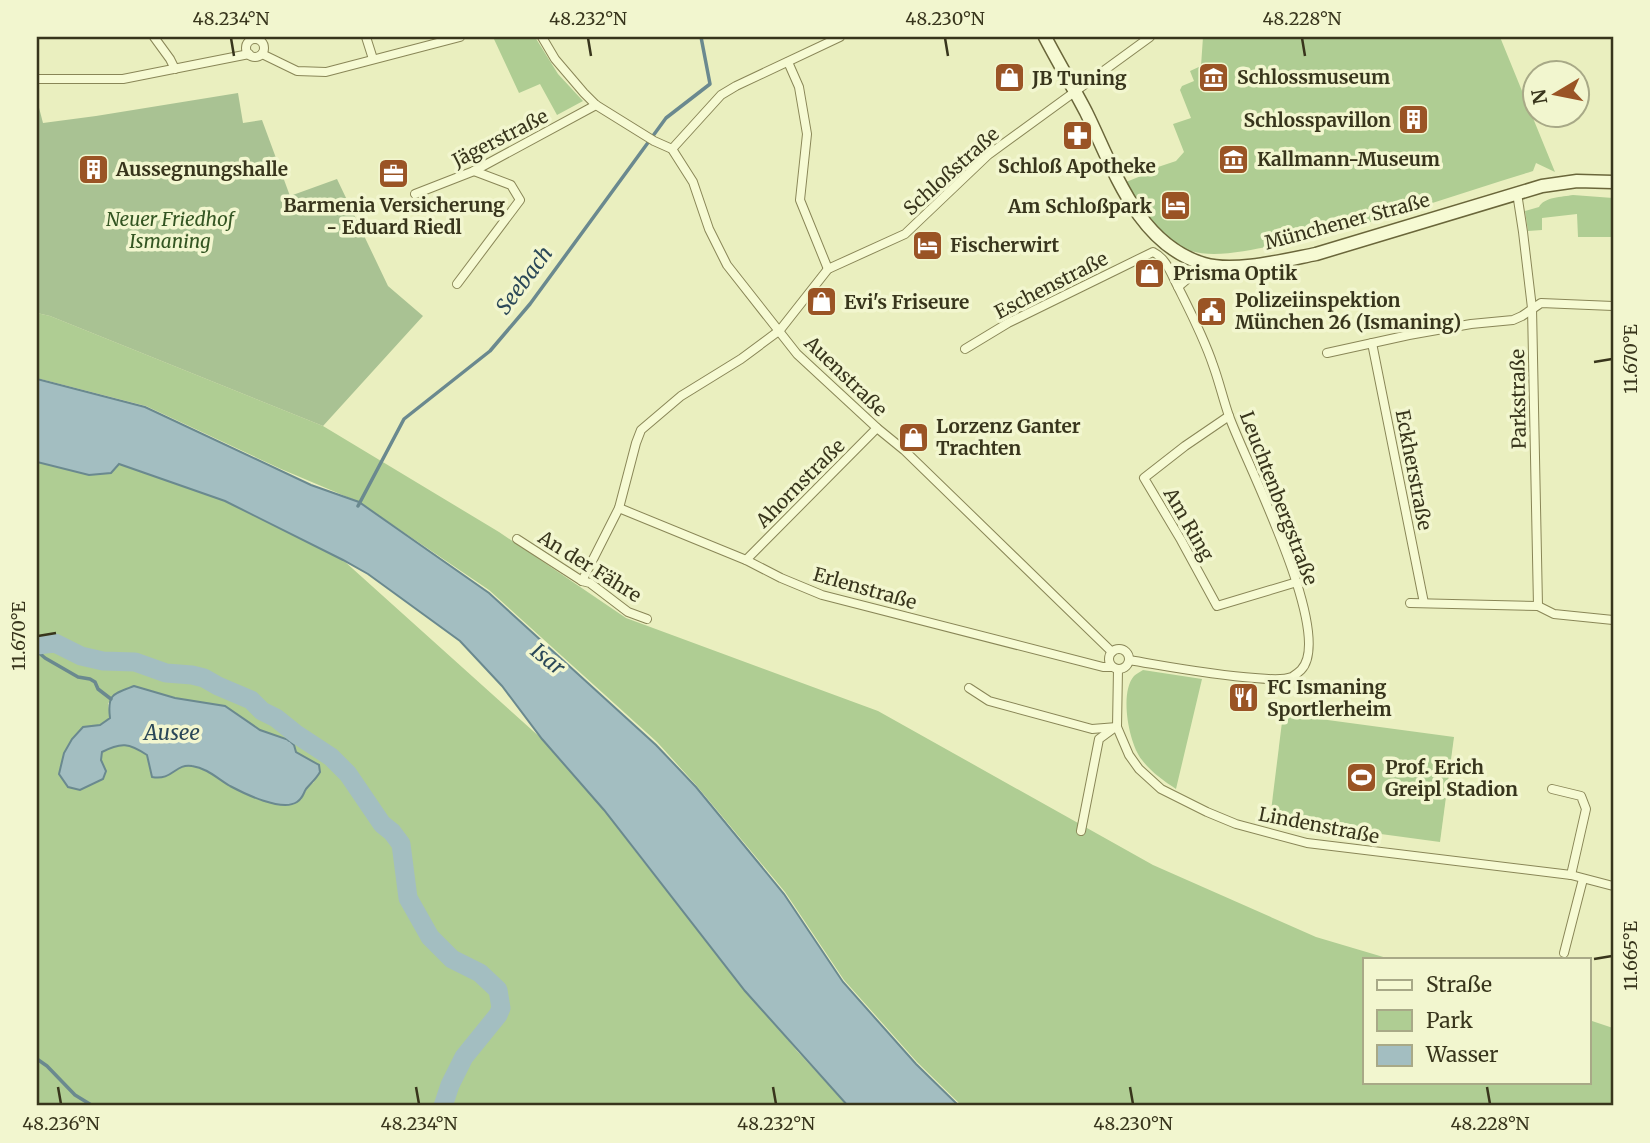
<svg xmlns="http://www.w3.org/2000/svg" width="1650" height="1143" font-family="Merriweather,serif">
<rect width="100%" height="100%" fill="#eaefbf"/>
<g fill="#afcd93" fill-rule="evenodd">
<path d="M493,37h42l23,37 25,27 -26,14 -17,-31 -21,9z"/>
<path d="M1203,37h297l55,135 -19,-9 -3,8c-65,20 -129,42 -195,60 -18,6 -38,9 -57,13 -26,5 -65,15 -90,7 -32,-11 -50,-42 -65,-69l15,-6 8,-6 27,-9 8,-9 -11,-28 18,-6 -11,-28 2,-4 12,-5 -4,-10 11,-5z"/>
<path d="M1573,195l40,3v39h-35l-1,-23 -35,4v12l-14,1 -3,-20 14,-4c5,-10 23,-10 34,-12z"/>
<path d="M37,313l13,3 273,110 176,106 127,86 252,93 275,154 163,72 74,22h-25v123h224v-62l24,8v78h-651l-45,-44 -73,-82 -59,-88 -89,-107 -39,-43 -168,-152 -130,-88 -78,-33 -135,-63 -109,-28z"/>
<path d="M37,462l52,13 30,-11 28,9 78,28 118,59 199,179 62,71 38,50 155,191 51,55h-811zM134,686l41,12 50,8 35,24 29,10 5,5 2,7 23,13 -5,17 -7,6 -6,12 -18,5 -20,-4 -33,-15 -20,-14 -19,-7 -12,1 -32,-11 -14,-9 -17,-1 -14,7 -1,7 -18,-32 17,-2 10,-7 -2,-15z"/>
<path d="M1143,670l59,9 -26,110c-12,-8 -25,-17 -34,-29 -13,-16 -23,-67 -8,-84 2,-2 6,-4 9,-6z"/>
<path d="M1283,714l171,23 -14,105 -170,-23z"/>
</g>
<path fill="#a9c293" d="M238,93l5,30 19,-3 28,76 47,-17 51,107 35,30 -100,110 -273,-110 -13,-3v-213l6,23 53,-7z"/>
<g fill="#a3bec1" stroke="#6a898f" stroke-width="2">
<path d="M37,379l108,28 166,78 48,17 130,91 167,152 40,42 88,107 59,88 73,82 43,42h-111l-103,-115 -141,-181 -62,-71 -40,-53 -42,-45 -92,-67 -25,-14 -118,-59 -106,-37 -8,9 -22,2 -52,-13z"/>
<path d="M134,686l41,12 50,8 35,24 29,10 5,5 2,7 23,13 1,7c-4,7 -9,11 -14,17 -3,5 -3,9 -9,13 -15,10 -52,-8 -67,-16 -12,-7 -23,-18 -38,-20 -17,-3 -19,15 -40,11l-5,-22c-18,-12 -26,-13 -45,-3l-1,8 5,11 -3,8 -23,11 -12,-3 -9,-13 5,-21 8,-14 11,-12 17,-2 10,-7c-3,-24 3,-24 24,-32z"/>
</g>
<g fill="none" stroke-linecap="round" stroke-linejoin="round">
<g stroke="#6a898f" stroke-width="3.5">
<path d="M358,506l46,-87 86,-68 40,-47 136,-186 44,-34 -9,-47"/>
<path d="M37,651l8,7 33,19 12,2 5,3 3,7 13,10"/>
<path d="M289,740l7,-6"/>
<path d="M37,1059l10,7 28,29 18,11"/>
</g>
<path stroke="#a3bec1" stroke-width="19" d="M37,645l18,-2 26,13 22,5 32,1 31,11 26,2 12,3 14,8 33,14 11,11 14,7 20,16 35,23 17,17 34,50 10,8 9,12 7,54 22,39 22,22 28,14 18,17 3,18 -3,7 -34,42 -14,28 -7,21"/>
<defs>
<g id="minor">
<path d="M154,37l16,22 5,10"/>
<path d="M366,37l7,22"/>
<path d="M542,37l13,22 29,34 12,12 58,36 18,8 21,33 16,47 18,36 70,89 80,74 27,22 208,202"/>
<circle cx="255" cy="48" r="9"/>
<path d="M262,54l35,17 29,1 134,-35"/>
<path d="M788,62l11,25 8,47 -7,66 28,69"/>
<path d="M37,79h86l126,-25"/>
<path d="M672,149l49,-54 15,-9 104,-49"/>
<path d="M1517,193l6,39 9,76 6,298"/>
<path d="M415,194l59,-23 122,-66"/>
<path d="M457,284l63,-84 -9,-15 -37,-14"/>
<path d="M1372,343l52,260"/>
<path d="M965,349l43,-26 145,-71c14,7 18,22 25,35"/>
<path d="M1327,353l82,-18 62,-11 42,-4 9,-4 19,-13 72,3"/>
<path d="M1229,416l-44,30 -41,32 37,62 36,66 80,-24"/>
<path d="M619,508l127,52 35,18 41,17 281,72h9"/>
<path d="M517,539l65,42 8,2 38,29 19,7"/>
<path d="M746,560l131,-132"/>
<path d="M582,581l37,-73 17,-65 5,-13 40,-34 60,-37 39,-29 48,-61 77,-35 83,-79 162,-118"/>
<path d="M1410,603l128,3 16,8 59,6"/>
<circle cx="1119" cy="659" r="10"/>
<path d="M1129,660c42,7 83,15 126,18 11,1 27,3 37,-1 3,-2 6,-4 9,-7 35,-35 -57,-211 -72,-254 -6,-17 -10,-35 -16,-51 -9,-27 -22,-52 -35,-78l27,-23"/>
<path d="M1118,669l-1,58 12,28 10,14 22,20 46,23 29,12 71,19 264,32 42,11"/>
<path d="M969,688l20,13 103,28 25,-2"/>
<path d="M1552,789l29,7 5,13 -15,66"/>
<path d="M1081,831l18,-92 15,-11"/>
<path d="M1564,953l19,-74"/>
</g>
<path id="secondary" d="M1045,37c13,25 28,50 41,75 28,57 51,132 118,152 30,9 81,-4 112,-10l226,-68 35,-5 36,1"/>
</defs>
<use href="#minor" stroke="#898657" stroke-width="10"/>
<use href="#secondary" stroke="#6a663a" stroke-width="15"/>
<use href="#minor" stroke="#f6fad3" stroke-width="8"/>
<use href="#secondary" stroke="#f6fad3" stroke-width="12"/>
</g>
<path fill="none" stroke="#38351c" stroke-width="2.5" d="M231,38l3,18M588,38l3,18M945,38l3,18M1302,38l3,18M1594,362l18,-3M38,636l18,-3M1594,959l18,-3M58,1087l3,17M416,1087l3,17M773,1087l3,17M1130,1087l3,17M1487,1087l3,17"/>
<defs>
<symbol id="museum-square" viewBox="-11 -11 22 22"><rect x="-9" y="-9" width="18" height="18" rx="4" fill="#9a5425" stroke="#f2f6cf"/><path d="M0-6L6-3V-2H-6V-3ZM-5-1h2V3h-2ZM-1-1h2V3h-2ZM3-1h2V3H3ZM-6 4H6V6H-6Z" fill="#fff"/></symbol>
<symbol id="shop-square" viewBox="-11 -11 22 22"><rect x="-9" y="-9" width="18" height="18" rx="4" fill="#9a5425" stroke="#f2f6cf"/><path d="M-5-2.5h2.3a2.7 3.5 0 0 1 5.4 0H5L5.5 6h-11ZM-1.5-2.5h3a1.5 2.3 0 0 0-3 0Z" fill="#fff"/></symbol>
<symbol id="building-square" viewBox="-11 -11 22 22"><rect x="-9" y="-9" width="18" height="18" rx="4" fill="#9a5425" stroke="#f2f6cf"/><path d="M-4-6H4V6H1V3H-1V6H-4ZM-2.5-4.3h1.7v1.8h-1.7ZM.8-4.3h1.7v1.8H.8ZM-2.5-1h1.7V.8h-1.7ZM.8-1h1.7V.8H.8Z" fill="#fff"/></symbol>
<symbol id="pharmacy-square" viewBox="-11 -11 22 22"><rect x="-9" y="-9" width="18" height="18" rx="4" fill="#9a5425" stroke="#f2f6cf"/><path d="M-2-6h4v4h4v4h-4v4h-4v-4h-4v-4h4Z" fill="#fff"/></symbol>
<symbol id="office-square" viewBox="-11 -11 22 22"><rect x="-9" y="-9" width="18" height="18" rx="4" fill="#9a5425" stroke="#f2f6cf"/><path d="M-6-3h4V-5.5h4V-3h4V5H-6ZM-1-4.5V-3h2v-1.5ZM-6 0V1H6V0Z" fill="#fff"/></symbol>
<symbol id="hotel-square" viewBox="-11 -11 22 22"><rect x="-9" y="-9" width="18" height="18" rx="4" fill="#9a5425" stroke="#f2f6cf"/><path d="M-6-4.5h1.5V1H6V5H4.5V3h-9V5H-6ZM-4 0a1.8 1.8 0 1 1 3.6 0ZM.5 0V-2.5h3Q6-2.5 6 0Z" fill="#fff"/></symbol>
<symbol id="civic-square" viewBox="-11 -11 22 22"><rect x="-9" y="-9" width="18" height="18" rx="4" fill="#9a5425" stroke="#f2f6cf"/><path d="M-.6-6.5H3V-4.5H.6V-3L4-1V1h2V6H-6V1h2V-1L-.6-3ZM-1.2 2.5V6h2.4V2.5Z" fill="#fff"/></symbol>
<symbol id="restaurant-square" viewBox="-11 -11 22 22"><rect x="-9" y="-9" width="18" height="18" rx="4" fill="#9a5425" stroke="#f2f6cf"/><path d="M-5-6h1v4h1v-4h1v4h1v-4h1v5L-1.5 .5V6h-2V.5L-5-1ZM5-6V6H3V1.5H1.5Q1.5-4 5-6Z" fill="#fff"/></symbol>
<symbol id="stadium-square" viewBox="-11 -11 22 22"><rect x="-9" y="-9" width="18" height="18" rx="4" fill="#9a5425" stroke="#f2f6cf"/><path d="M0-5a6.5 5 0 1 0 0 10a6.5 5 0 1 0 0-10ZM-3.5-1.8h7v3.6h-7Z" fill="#fff"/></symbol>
</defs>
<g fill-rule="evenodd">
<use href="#museum-square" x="1196" y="60" width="35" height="35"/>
<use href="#shop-square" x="992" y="60" width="35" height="35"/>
<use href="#building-square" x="1396" y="102" width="35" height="35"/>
<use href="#pharmacy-square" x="1060" y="118" width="35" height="35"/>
<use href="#museum-square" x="1216" y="142" width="35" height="35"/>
<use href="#building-square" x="76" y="152" width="35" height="35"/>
<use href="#office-square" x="376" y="156" width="35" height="35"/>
<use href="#hotel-square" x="1158" y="188" width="35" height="35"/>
<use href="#hotel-square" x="910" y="228" width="35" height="35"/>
<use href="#shop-square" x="1132" y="256" width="35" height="35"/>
<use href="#shop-square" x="804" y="284" width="35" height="35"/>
<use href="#civic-square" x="1194" y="294" width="35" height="35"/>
<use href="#shop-square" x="896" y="420" width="35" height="35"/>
<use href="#restaurant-square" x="1226" y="680" width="35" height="35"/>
<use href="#stadium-square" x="1344" y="760" width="35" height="35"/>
</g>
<g text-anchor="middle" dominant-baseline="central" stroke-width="7" stroke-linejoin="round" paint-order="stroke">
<g font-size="19" font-weight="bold" fill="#38351c" stroke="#f2f6cf" text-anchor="start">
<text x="1237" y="77">Schlossmuseum</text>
<text x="1032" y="78">JB Tuning</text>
<text x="1391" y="120" text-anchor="end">Schlosspavillon</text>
<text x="1257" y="159">Kallmann-Museum</text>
<text x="1077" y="166" text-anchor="middle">Schloß Apotheke</text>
<text x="116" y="169">Aussegnungshalle</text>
<text x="394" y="205" text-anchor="middle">Barmenia Versicherung<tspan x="394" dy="22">- Eduard Riedl</tspan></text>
<text x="1152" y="206" text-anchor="end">Am Schloßpark</text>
<text x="950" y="245">Fischerwirt</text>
<text x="1173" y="273">Prisma Optik</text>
<text x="1235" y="300">Polizeiinspektion<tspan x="1235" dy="22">München 26 (Ismaning)</tspan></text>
<text x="844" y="302">Evi's Friseure</text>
<text x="936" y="426">Lorzenz Ganter<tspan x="936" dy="22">Trachten</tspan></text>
<text x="1267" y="687">FC Ismaning<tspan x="1267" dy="22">Sportlerheim</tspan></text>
<text x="1385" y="767">Prof. Erich<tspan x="1385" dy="22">Greipl Stadion</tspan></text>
</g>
<g font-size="19" fill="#38351c" stroke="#f2f6cf">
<text transform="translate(500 138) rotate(-27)">Jägerstraße</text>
<text transform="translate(951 171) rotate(-42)">Schloßstraße</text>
<text transform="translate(1347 221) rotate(-15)">Münchener Straße</text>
<text transform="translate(1051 285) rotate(-27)">Eschenstraße</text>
<text transform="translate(846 376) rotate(44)">Auenstraße</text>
<text transform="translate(1518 399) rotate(-91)">Parkstraße</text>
<text transform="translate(1414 470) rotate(79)">Eckherstraße</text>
<text transform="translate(800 483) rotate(-45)">Ahornstraße</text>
<text transform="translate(1279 498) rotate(69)">Leuchtenbergstraße</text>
<text transform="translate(1189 524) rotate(60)">Am Ring</text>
<text transform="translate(590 566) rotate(32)">An der Fähre</text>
<text transform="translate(865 588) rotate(16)">Erlenstraße</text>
<text transform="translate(1319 825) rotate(11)">Lindenstraße</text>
</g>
<g font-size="19" font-style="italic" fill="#352" stroke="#f2f6cf">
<text x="170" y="219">Neuer Friedhof<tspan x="170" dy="22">Ismaning</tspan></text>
</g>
<g font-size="21" font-style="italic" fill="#2b4858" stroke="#f2f6cf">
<text transform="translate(524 280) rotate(-53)">Seebach</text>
<text transform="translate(548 659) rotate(39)">Isar</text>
<text x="172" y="732">Ausee</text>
</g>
</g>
<rect width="1650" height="1143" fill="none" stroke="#f2f6cf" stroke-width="77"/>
<rect x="1363" y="958" width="228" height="126" fill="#f2f6cf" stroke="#a8a987" stroke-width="2"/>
<rect x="1377" y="980" width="35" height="10" fill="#f6fad3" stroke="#a8a987" stroke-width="2"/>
<text x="1426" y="992" font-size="21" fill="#38351c">Straße</text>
<rect x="1377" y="1010" width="35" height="21" fill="#afcd93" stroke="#a8a987" stroke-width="2"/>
<text x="1426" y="1028" font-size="21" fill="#38351c">Park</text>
<rect x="1377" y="1045" width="35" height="21" fill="#a3bec1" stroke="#a8a987" stroke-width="2"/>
<text x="1426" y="1062" font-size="21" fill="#38351c">Wasser</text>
<g transform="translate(1556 94) rotate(260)"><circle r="33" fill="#f2f6cf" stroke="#a8a987" stroke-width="2"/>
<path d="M0-5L12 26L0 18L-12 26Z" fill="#9a5425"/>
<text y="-10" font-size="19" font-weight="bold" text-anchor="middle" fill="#38351c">N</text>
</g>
<rect x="38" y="38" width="1574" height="1066" fill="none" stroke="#38351c" stroke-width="2.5"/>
<g font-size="18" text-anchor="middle" fill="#38351c">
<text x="231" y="25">48.234°N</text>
<text x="588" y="25">48.232°N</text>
<text x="945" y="25">48.230°N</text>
<text x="1302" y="25">48.228°N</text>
<text transform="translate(1631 359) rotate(-90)" y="6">11.670°E</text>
<text transform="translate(19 636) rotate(-90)" y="6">11.670°E</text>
<text transform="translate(1631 956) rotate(-90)" y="6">11.665°E</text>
<text x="61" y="1130">48.236°N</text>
<text x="419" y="1130">48.234°N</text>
<text x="776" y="1130">48.232°N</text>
<text x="1133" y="1130">48.230°N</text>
<text x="1490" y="1130">48.228°N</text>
</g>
</svg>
